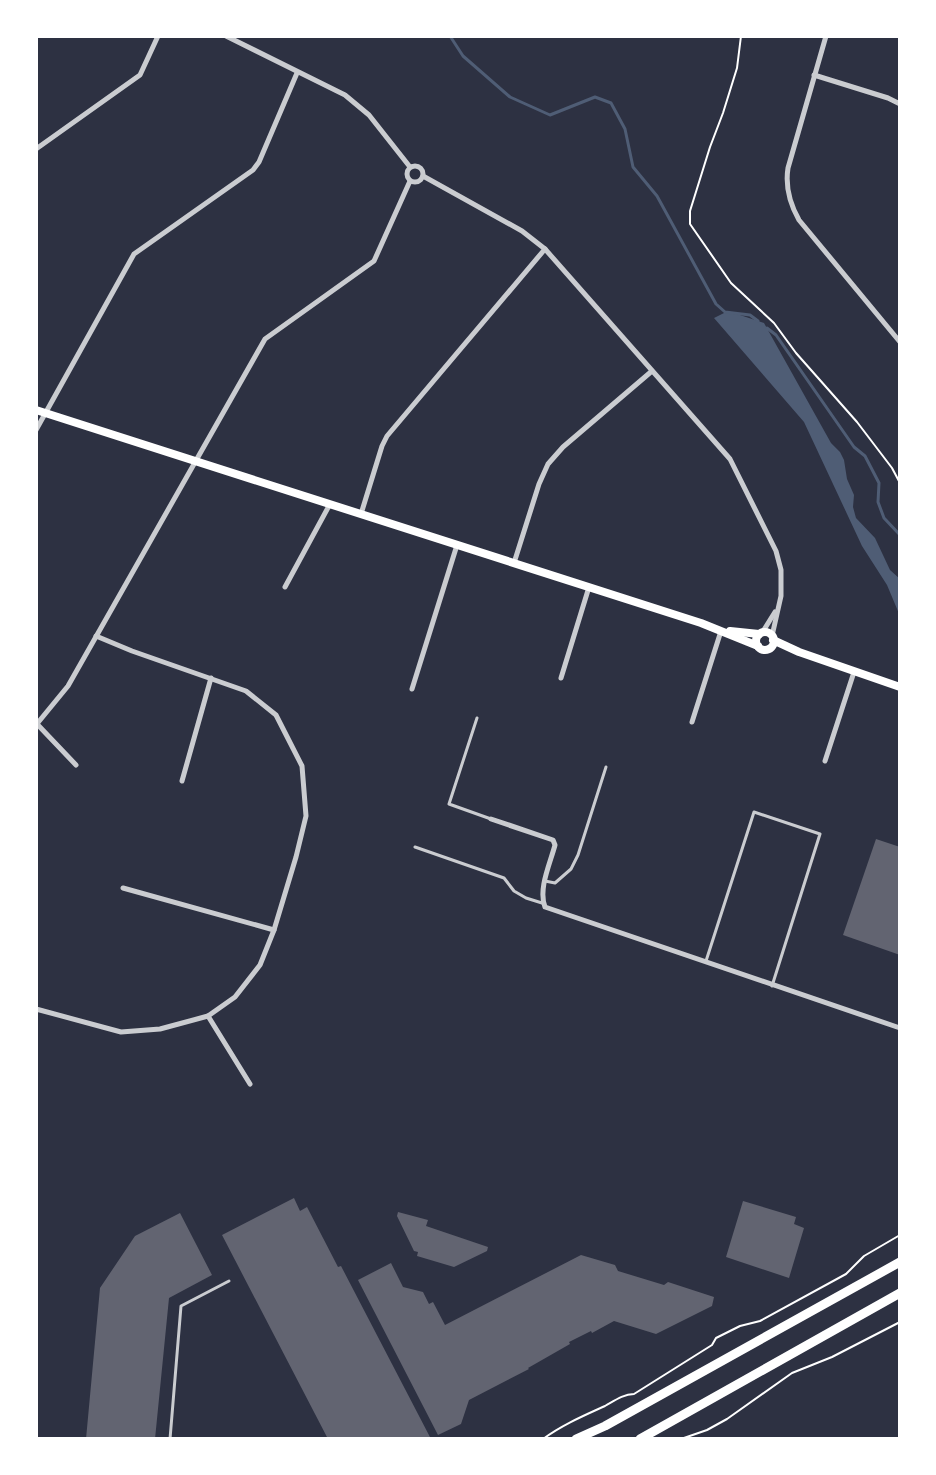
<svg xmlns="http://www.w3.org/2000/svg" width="936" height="1475" font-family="Montserrat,sans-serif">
<rect width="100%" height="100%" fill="#2d3142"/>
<path fill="#4f5d75" d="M728,311l36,12 67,120 9,9 4,8 3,19 7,16 -1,12 3,11 19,20 15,32 10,9v37l-13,-31 -25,-39 -58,-124 -90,-104z"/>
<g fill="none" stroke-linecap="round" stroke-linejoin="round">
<g stroke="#4f5d75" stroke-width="3">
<path d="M450,36l13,20 47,41 40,18 45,-18 16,6 14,26 8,38 24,29 59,108 9,8 25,3 8,6"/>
<path d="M767,328l9,7 78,112 11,9 14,27 -1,19 6,16 16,17"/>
</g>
</g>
<g fill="#626471">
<path d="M876,839l24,8v108l-57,-20z"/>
<path d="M294,1198l6,13 7,-4 31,60 3,-1 90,173h-103l-106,-204z"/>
<path d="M743,1201l53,16 -2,7 10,4 -15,50 -63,-21z"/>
<path d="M398,1212l30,8 -2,6 62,21 -1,4 -33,16 -37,-11 1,-4 -4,-1 -17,-35z"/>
<path d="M180,1213l32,62 -43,23 -14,141h-69l14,-151 35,-52z"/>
<path d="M581,1255l34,10 3,6 46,14 4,-3 46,15 -2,9 -56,28 -42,-13 -22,12 -1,-2 -22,11 1,2 -42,24 1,1 -60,31 -8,24 -23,11 -80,-155 33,-17 12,24 20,5 6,12 4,-2 12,23z"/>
</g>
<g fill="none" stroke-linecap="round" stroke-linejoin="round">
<g stroke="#fff" stroke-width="2">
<path d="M741,36l-4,32 -14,45 -13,34 -20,64v13l41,59 43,40 22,30 61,69 35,46 8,15"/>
<path d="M543,1439c19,-14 40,-23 62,-33 9,-5 18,-12 29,-12l78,-49 4,-7 24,-12 20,-5 86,-47 18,-18 36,-21"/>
<path d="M681,1439l26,-9 20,-11 65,-46 40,-16 68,-35"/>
</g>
<g stroke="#caccd0" stroke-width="3">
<path d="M477,718l-28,86 42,15"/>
<path d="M415,847l89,31 10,13 12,7 16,5"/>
<path d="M545,881l10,2 16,-14 7,-14 28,-88"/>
<path d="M706,961l48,-149 66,22 -48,152"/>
<path d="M170,1439l11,-133 48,-25"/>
</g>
<g stroke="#caccd0" stroke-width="5">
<path d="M226,36l119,59 24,20 41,52"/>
<path d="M826,36l-38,132c-3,19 2,36 11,52l101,122"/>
<path d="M814,75l74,23 12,6"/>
<path d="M36,149l104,-74 18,-39"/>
<circle cx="415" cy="174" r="8"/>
<path d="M423,176l99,55 23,18 185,210 46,92 5,19v26l-9,40"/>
<path d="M36,430l98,-176 119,-84 6,-8 38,-89"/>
<path d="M361,514l21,-68 5,-10 158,-187"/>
<path d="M514,563l25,-79 9,-20 15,-17 89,-76"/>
<path d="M285,587l45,-83"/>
<path d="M762,633l13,-21"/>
<path d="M561,678l28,-91"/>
<path d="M412,689l45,-144"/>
<path d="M692,722l29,-91"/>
<path d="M37,724l39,41"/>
<path d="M36,725l32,-39 197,-347 109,-78 36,-80"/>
<path d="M825,761l29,-89"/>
<path d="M182,781l29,-103"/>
<path d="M491,819l62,21 2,5c-5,19 -17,44 -10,62l355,121"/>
<path d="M123,888l151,42"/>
<path d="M36,1009l85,23 39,-3 48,-13 27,-19 25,-32 14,-35 22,-73 10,-41 -4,-50 -26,-51 -30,-24 -114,-40 -36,-15"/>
<path d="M208,1016l42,68"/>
</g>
<g stroke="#fff" stroke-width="8">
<path d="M36,410l665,213 57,23"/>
<path d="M730,631l29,3"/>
<circle cx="765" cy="641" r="9"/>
<path d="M773,640l26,12 101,35"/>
</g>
<g stroke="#fff" stroke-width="9">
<path d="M576,1439l29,-13 295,-164"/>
<path d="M640,1439l260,-146"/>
</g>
</g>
<rect width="936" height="1475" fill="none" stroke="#ffffff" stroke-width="76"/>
</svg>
